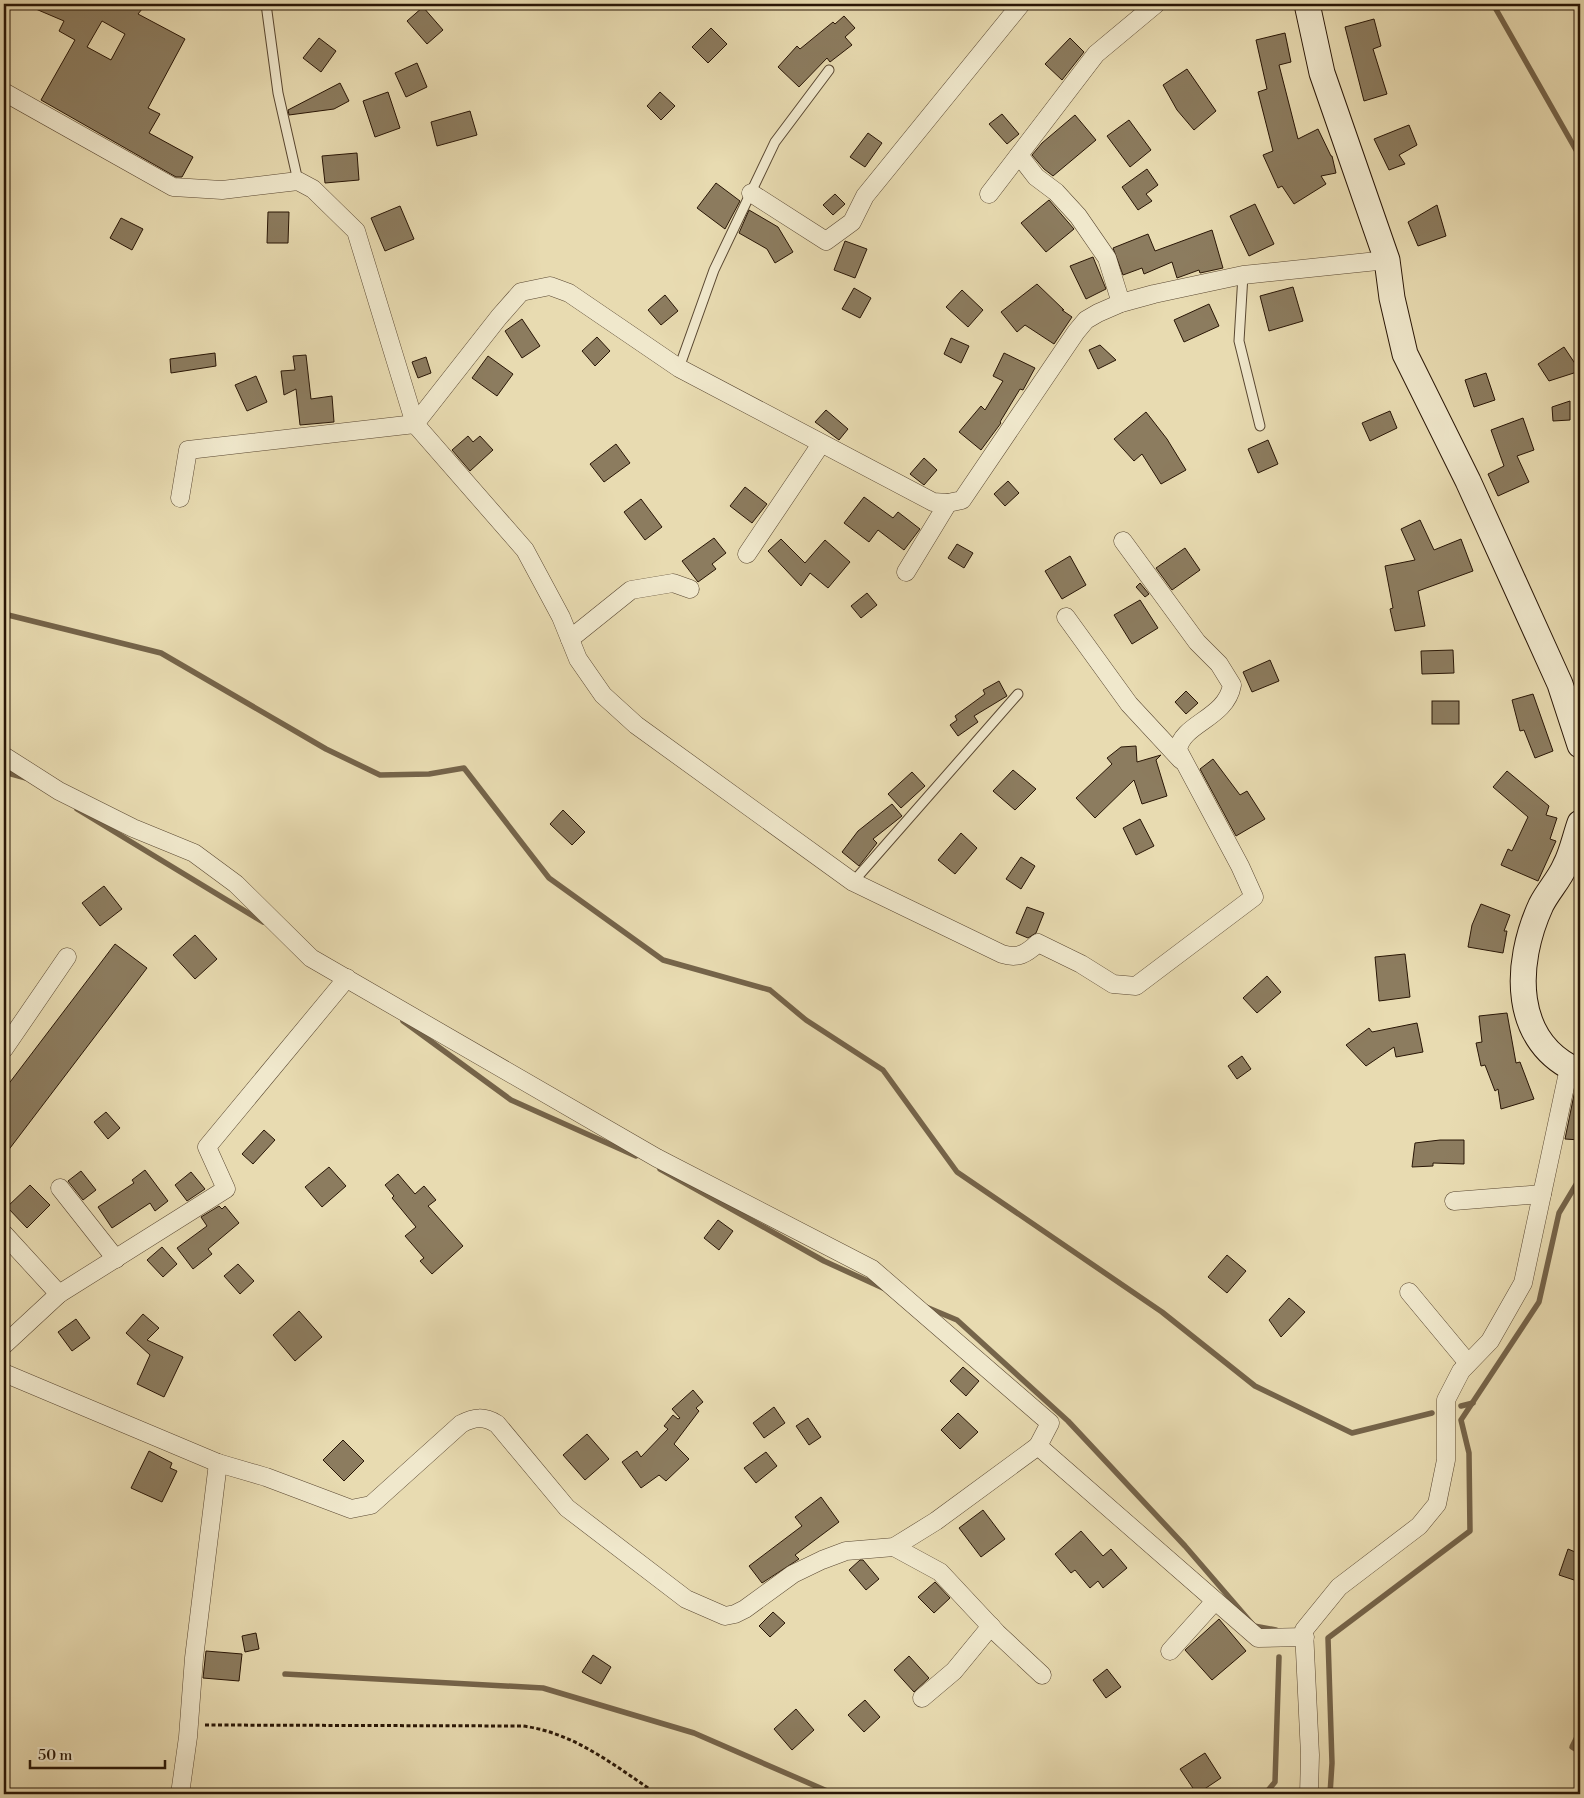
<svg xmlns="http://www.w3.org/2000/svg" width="1584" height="1798" font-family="'Libre Bodoni',serif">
<rect width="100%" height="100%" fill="#e8dbb1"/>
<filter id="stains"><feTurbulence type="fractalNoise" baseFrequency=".004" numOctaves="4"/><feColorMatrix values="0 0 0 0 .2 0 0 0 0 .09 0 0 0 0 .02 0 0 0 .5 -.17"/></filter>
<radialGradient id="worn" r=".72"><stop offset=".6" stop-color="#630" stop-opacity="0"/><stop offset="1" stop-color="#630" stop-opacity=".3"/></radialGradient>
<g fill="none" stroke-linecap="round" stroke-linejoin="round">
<g stroke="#75644a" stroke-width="5.5">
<path d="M1493,4l87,153"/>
<path d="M4,614l157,39 165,96 54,26 49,-1 35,-6 85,110 114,82 107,30 36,30 77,50 74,102 205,140 93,74 97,47 80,-20"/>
<path d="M4,772l22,6"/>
<path d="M77,809l186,113"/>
<path d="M403,1021l108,79 125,56"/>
<path d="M660,1169l164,92 59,27"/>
<path d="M926,1307l31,13 111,101 117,125 69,80 22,4"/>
<path d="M1461,1406l12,-3"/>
<path d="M285,1674l258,14 151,45 140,61"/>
<path d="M1580,1731l-8,16 8,5"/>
<path d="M1265,1794l10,-12 4,-125"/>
<path d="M1330,1794l2,-31 -4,-125 142,-107 -1,-78 -8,-33 78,-118 20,-89 21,-35"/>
</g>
</g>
<g fill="#8c7c5f" stroke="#291606" fill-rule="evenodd">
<path d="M24,4h122l-8,10 47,25 -37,69 12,6 -11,19 44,24 -11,20h-6l-135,-77 34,-60 -16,-9 5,-10zM102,21l23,13 -14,26 -24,-13z"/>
<path d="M423,7l20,23 -16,14 -20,-23z"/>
<path d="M844,16l11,12 -10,9 7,8 -22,17 -3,-4 -28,29 -21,-20 19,-21 3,3 33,-27 2,2z"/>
<path d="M1374,19l7,27 -8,3 14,45 -23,7 -19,-74z"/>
<path d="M711,28l16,16 -19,19 -16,-16z"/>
<path d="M1285,33l6,29 -12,3 19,74 20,-10 13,27h1l4,17 -15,3 5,8 -32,20 -12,-18 -4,2 -15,-33 10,-4 -15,-59 9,-3 -11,-49z"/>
<path d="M319,38l17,13 -15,21 -18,-14z"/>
<path d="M1070,38l14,14 -22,28 -17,-16z"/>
<path d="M417,63l10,24 -21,10 -11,-24z"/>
<path d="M1187,69l29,42 -22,19 -17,-20 -14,-25z"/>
<path d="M340,83l9,18 -15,8 -45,6 -1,-5z"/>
<path d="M388,92l12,36 -25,9 -12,-36z"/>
<path d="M660,92l15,14 -14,14 -14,-14z"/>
<path d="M470,111l7,24 -40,11 -6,-24z"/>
<path d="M1002,114l17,20 -12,10 -18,-20z"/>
<path d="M1075,115l21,25 -43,36 -9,-7 -12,-14 10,-12z"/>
<path d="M1129,120l22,30 -21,17 -23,-31z"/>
<path d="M1409,125l8,20 -18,10 6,9 -16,6 -15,-31z"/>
<path d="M868,133l14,10 -17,24 -15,-10z"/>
<path d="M357,153l2,27 -34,3 -3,-27z"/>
<path d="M1147,169l11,16 -12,9 6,7 -14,9 -16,-23z"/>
<path d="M716,183l24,18 -15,28 -28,-21z"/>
<path d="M835,194l10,10 -12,11 -10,-10z"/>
<path d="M1049,200l25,29 -28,23 -25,-29z"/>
<path d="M1255,204l19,40 -25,12 -19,-40z"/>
<path d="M1437,205l9,31 -28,10 -10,-24z"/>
<path d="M400,206l14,33 -29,12 -14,-33z"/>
<path d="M749,210l29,17 15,25 -18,11 -8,-14 -28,-16z"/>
<path d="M268,212h21l-1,31h-21z"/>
<path d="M121,218l22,11 -11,21 -22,-12z"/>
<path d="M1212,230l11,38 -23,5 -1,-3 -22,8 -5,-16 -28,12 -2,-6 -19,7 -10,-27 35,-14 7,17z"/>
<path d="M845,241l22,8 -12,29 -21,-8z"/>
<path d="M1093,257l13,32 -20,10 -16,-33z"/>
<path d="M1037,284l27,26h-2l10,7 -18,27 -29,-19 -8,7 -16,-20z"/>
<path d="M1293,287l10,34 -34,10 -9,-35z"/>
<path d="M854,288l17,10 -11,20 -18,-9z"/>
<path d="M962,290l21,20 -15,17 -22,-20z"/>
<path d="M665,295l13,16 -17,14 -13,-15z"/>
<path d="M1209,304l10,22 -35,16 -10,-22z"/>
<path d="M522,319l18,27 -18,12 -17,-27z"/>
<path d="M597,337l13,14 -15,15 -13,-15z"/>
<path d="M951,338l18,8 -8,17 -17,-9z"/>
<path d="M1100,345l16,15 -18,9 -9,-19z"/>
<path d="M1564,347l16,24 -31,10 -11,-17z"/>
<path d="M215,353l1,13 -45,7 -1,-14z"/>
<path d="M1004,353l31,15 -12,22 -3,-1 -20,33 1,1 -20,27 -22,-18 22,-26 4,4 18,-29 -10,-5z"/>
<path d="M306,355l5,44 21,-3 2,26 -34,3 -4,-36 -12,6 -3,-24 14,-1 -2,-14z"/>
<path d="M488,356l25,18 -16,22 -25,-18z"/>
<path d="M426,357l5,16 -13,5 -6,-16z"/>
<path d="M1486,373l9,27 -21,7 -9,-27z"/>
<path d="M256,376l11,26 -20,9 -12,-26z"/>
<path d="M1570,401v19l-17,1 -1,-14z"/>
<path d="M826,410l22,19 -9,11 -24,-18z"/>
<path d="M1390,411l7,17 -27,13 -8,-18z"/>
<path d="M1146,412l21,27 19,31 -25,14 -19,-30 -8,7 -20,-22z"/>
<path d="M1523,418l11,32 -17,6 12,26 -31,14 -10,-22 16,-8 -13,-36z"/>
<path d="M468,436l5,6 7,-6 13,14 -23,21 -18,-21z"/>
<path d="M1268,440l10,24 -20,9 -10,-24z"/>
<path d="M616,444l14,19 -26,19 -14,-18z"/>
<path d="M924,458l13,12 -13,15 -14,-11z"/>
<path d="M1008,481l11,12 -14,13 -11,-12z"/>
<path d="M745,487l22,17 -15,19 -22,-17z"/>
<path d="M864,497l29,21 5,-6 22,17 -16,21 -26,-20 -9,12 -25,-19z"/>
<path d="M641,499l21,28 -17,13 -21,-28z"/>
<path d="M1420,520l14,30 27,-11 12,32 -55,20 7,35 -30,5 -5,-22 3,-1 -8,-42 30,-6 -14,-31z"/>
<path d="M714,538l12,15 -14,11 4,5 -18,13 -16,-21z"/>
<path d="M781,539l24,24 20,-23 25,22 -22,26 -18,-15 -9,13 -33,-35z"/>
<path d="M957,544l16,9 -9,15 -16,-10z"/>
<path d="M1185,548l15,22 -28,20 -16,-22z"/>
<path d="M1070,556l16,29 -24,14 -17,-28z"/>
<path d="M1140,583l9,11 -4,3 -9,-10z"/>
<path d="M867,593l10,12 -16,13 -10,-12z"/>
<path d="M1140,600l18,28 -26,16 -18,-29z"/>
<path d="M1453,650l1,23 -32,1 -1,-23z"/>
<path d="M1270,660l9,21 -27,11 -9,-20z"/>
<path d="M999,681l8,15 -33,20 4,6 -20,14 -8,-11 7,-5 -2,-4 30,-22 -2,-4z"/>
<path d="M1186,691l12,12 -12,11 -11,-12z"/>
<path d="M1533,694l20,57 -18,7 -11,-28 -4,1 -8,-31z"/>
<rect x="1432" y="701" width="27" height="23"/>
<path d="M1136,746l1,16 24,-7 -5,5 11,36 -25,8 -8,-24 -39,38 -19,-20 36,-34 -5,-6 14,-11z"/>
<path d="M1213,759l27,36 7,-4 18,28 -29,17 -36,-67z"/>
<path d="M1013,770l23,19 -21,21 -22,-19z"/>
<path d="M1507,771l42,35 -3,9 11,3 -7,21 6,2 -18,40 -37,-16 7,-16 4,2 16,-34 -35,-30z"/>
<path d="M912,772l13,14 -24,22 -13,-14z"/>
<path d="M892,804l10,12 -29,23 4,4 -18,23 -17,-14 16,-21z"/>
<path d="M563,810l22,22 -13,13 -22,-21z"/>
<path d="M1140,819l14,27 -18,9 -13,-27z"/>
<path d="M961,833l16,15 -22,26 -17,-14z"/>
<path d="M1021,857l14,9 -14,23 -15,-10z"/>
<path d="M104,886l18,23 -22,17 -18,-23z"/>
<path d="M1481,904l29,11 -6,16h3l-4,22 -35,-6 4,-22z"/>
<path d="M1027,907l17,6 -8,20 -8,5 -12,-5z"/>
<path d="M195,935l22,24 -22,20 -22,-24z"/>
<path d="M115,944l32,24 -143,188v-66z"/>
<path d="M1405,954l5,43 -31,4 -4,-44z"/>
<path d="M1267,976l14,16 -24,21 -14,-15z"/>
<path d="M1507,1013l9,50 4,-1 14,37 -33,10 -3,-20 -3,2 -10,-26 -4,1 -5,-23 6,-1 -3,-26z"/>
<path d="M1417,1023l6,29 -27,5 -2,-10 -28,19 -20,-21 23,-17 3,4z"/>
<path d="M1242,1056l9,13 -14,10 -9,-13z"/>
<path d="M1576,1085l4,1v54l-15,-1z"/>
<path d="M106,1112l14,16 -12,11 -14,-17z"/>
<path d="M264,1130l11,10 -22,24 -11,-10z"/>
<path d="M1440,1140h24v24l-31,-1v3l-21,1 3,-24z"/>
<path d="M329,1167l17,19 -24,21 -17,-20z"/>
<path d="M145,1170l23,31 -13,10 -5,-8 -38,25 -14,-21 36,-24 -2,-3z"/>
<path d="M81,1171l15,19 -13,10 -15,-19z"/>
<path d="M191,1172l14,17 -18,12 -12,-16z"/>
<path d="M398,1174l17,20 9,-8 12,14 -8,6 35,40 -31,28 -12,-13 4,-3 -19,-22 11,-9 -24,-29 2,-2 -9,-11z"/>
<path d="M30,1185l20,20 -23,23 -20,-21z"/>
<path d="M219,1206l3,3 3,-3 14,17 -31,26 4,5 -19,15 -16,-21 30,-22 -6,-9z"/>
<path d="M718,1220l15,11 -14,19 -15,-12z"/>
<path d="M162,1247l15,17 -14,13 -16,-17z"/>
<path d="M1227,1255l19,16 -19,22 -19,-16z"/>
<path d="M238,1264l16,17 -14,13 -16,-18z"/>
<path d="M1289,1298l16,14 -24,25 -12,-17z"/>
<path d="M299,1311l23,26 -27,24 -22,-26z"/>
<path d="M143,1314l16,14 -12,12 36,17 -19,40 -27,-13 13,-29 -24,-22z"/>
<path d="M76,1319l14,19 -18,13 -14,-19z"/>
<path d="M963,1367l16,14 -13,15 -16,-15z"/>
<path d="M693,1390l10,12 -7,6 3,3 -25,33 15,15 -23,22 -7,-6 -18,13 -19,-26 15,-11 4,6 27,-28 -4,-3 9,-11 5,4 2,-1 -8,-9z"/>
<path d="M774,1407l11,16 -21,15 -11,-15z"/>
<path d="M958,1413l20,19 -18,17 -19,-19z"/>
<path d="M808,1418l13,19 -12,8 -13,-19z"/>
<path d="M587,1434l22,25 -24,21 -22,-25z"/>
<path d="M343,1440l21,21 -20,20 -21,-21z"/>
<path d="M149,1451l23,12 -2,5 7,3 -15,31 -31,-14z"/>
<path d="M766,1452l11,14 -21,17 -12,-15z"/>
<path d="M821,1497l18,25 -44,33 4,4 -37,24 -13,-17 53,-40 -7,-9z"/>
<path d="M983,1510l22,29 -24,18 -22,-29z"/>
<path d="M1081,1531l22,25 8,-7 16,19 -24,20 -5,-7 -8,7 -15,-18 -4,3 -16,-19z"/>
<path d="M1568,1549l12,5v18l-3,9 -18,-6z"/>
<path d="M860,1560h3l16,19 -13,11 -17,-20z"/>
<path d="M935,1582l15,16 -16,15 -16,-16z"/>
<path d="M773,1612l12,11 -15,14 -11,-11z"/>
<path d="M1219,1619l27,32 -34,29 -27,-30z"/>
<path d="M256,1633l3,16 -14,3 -3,-16z"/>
<path d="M206,1651l36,3 -3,27 -36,-3z"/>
<path d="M593,1655l18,12 -10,17 -19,-12z"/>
<path d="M909,1656l20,22 -15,14 -20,-22z"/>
<path d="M1107,1669l14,18 -15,11 -13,-18z"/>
<path d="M865,1700l15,17 -16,15 -16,-17z"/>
<path d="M796,1709l18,21 -22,20 -18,-21z"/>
<path d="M1205,1753l16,25 -24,16 -17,-25z"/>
</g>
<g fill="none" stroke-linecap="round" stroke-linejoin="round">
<defs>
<g id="service">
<path d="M266,4l12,89 20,88"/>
<path d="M1243,275l-4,66 21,85"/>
<path d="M679,368l35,-98 61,-128 54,-72"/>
<path d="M853,882l165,-188"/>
</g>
<g id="minor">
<path d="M4,92l169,95 49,3 76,-9 15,8 43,42 59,193 110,126 36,67 17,42 25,36 33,30 217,157 149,72c16,5 24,0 36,-11l43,21 32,20 23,2 118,-89 -14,-31 -62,-116c4,-27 48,-31 54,-65l-13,-21 -22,-22 -74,-101"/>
<path d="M1019,155l17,22 20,15 22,24 29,42 14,45"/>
<path d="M751,193l75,48 26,-19 13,-26 156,-192"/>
<path d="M989,194l107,-140 60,-50"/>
<path d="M180,498l8,-48 227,-26 84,-107 22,-25 29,-6 19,7 110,75 254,134 15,1 14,-3 114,-168 10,-12 12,-7 23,-10 33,-9 89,-19 144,-15"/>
<path d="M747,554l74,-110"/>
<path d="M906,572l42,-69"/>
<path d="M1066,617l63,87 52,56"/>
<path d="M570,639l61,-49 42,-7 17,6"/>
<path d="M4,756l55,35 74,37 61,25 42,31 75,74 346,200 215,111 178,154 -12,23"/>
<path d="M4,1049l63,-92"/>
<path d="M60,1188l56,71"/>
<path d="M1454,1201l88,-7"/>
<path d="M4,1234l55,60"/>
<path d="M1409,1292l59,71"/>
<path d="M4,1345l55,-51 167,-105 -19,-42 140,-169"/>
<path d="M4,1373l214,90 48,14 85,32 20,-4 90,-81c13,-7 23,-8 36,0l70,84 119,91 39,17 10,-2 10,-5 48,-35 29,-14 24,-9 48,-4 42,-26 102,-75 220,192 47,-1"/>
<path d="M894,1547l46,25 57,61 45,42"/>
<path d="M1170,1651l45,-50"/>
<path d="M922,1698l32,-27 37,-45"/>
<path d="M180,1794l8,-57 6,-79 24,-195"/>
<path d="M1309,1794l1,-39 -6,-125 35,-43 80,-61 18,-22 9,-44v-60l15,-29 29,-30 33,-58 46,-215"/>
</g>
<g id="secondary">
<path d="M1307,4l15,69 65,187 5,38 13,56 63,127 92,203 20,61"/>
<path d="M1580,823c-5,14 -8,30 -15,43 -6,14 -17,25 -24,39 -27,59 -30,138 39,167"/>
</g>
</defs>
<use href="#service" stroke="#594731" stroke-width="11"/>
<use href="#minor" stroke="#594731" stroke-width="19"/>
<use href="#secondary" stroke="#291606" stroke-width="27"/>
<path stroke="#291606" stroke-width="3" stroke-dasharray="4 2.5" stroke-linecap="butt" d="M205,1725l318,1c52,7 92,40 134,68"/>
<use href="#service" stroke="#f0e8cc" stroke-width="9"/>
<use href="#minor" stroke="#f0e8cc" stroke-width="18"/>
<use href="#secondary" stroke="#f0e8cc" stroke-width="25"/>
</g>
<rect width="1584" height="1798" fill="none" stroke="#e8dbb1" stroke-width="20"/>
<rect x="5" y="5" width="1574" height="1788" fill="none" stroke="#291606" stroke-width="2.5"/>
<rect x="10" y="10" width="1564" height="1778" fill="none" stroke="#291606"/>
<path d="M30 1760v8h135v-8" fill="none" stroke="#291606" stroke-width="2.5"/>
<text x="38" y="1760" font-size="15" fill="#291606" stroke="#f0e8cc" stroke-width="4" paint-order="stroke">50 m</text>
<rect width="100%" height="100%" filter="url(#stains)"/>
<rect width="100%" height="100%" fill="url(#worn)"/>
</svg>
